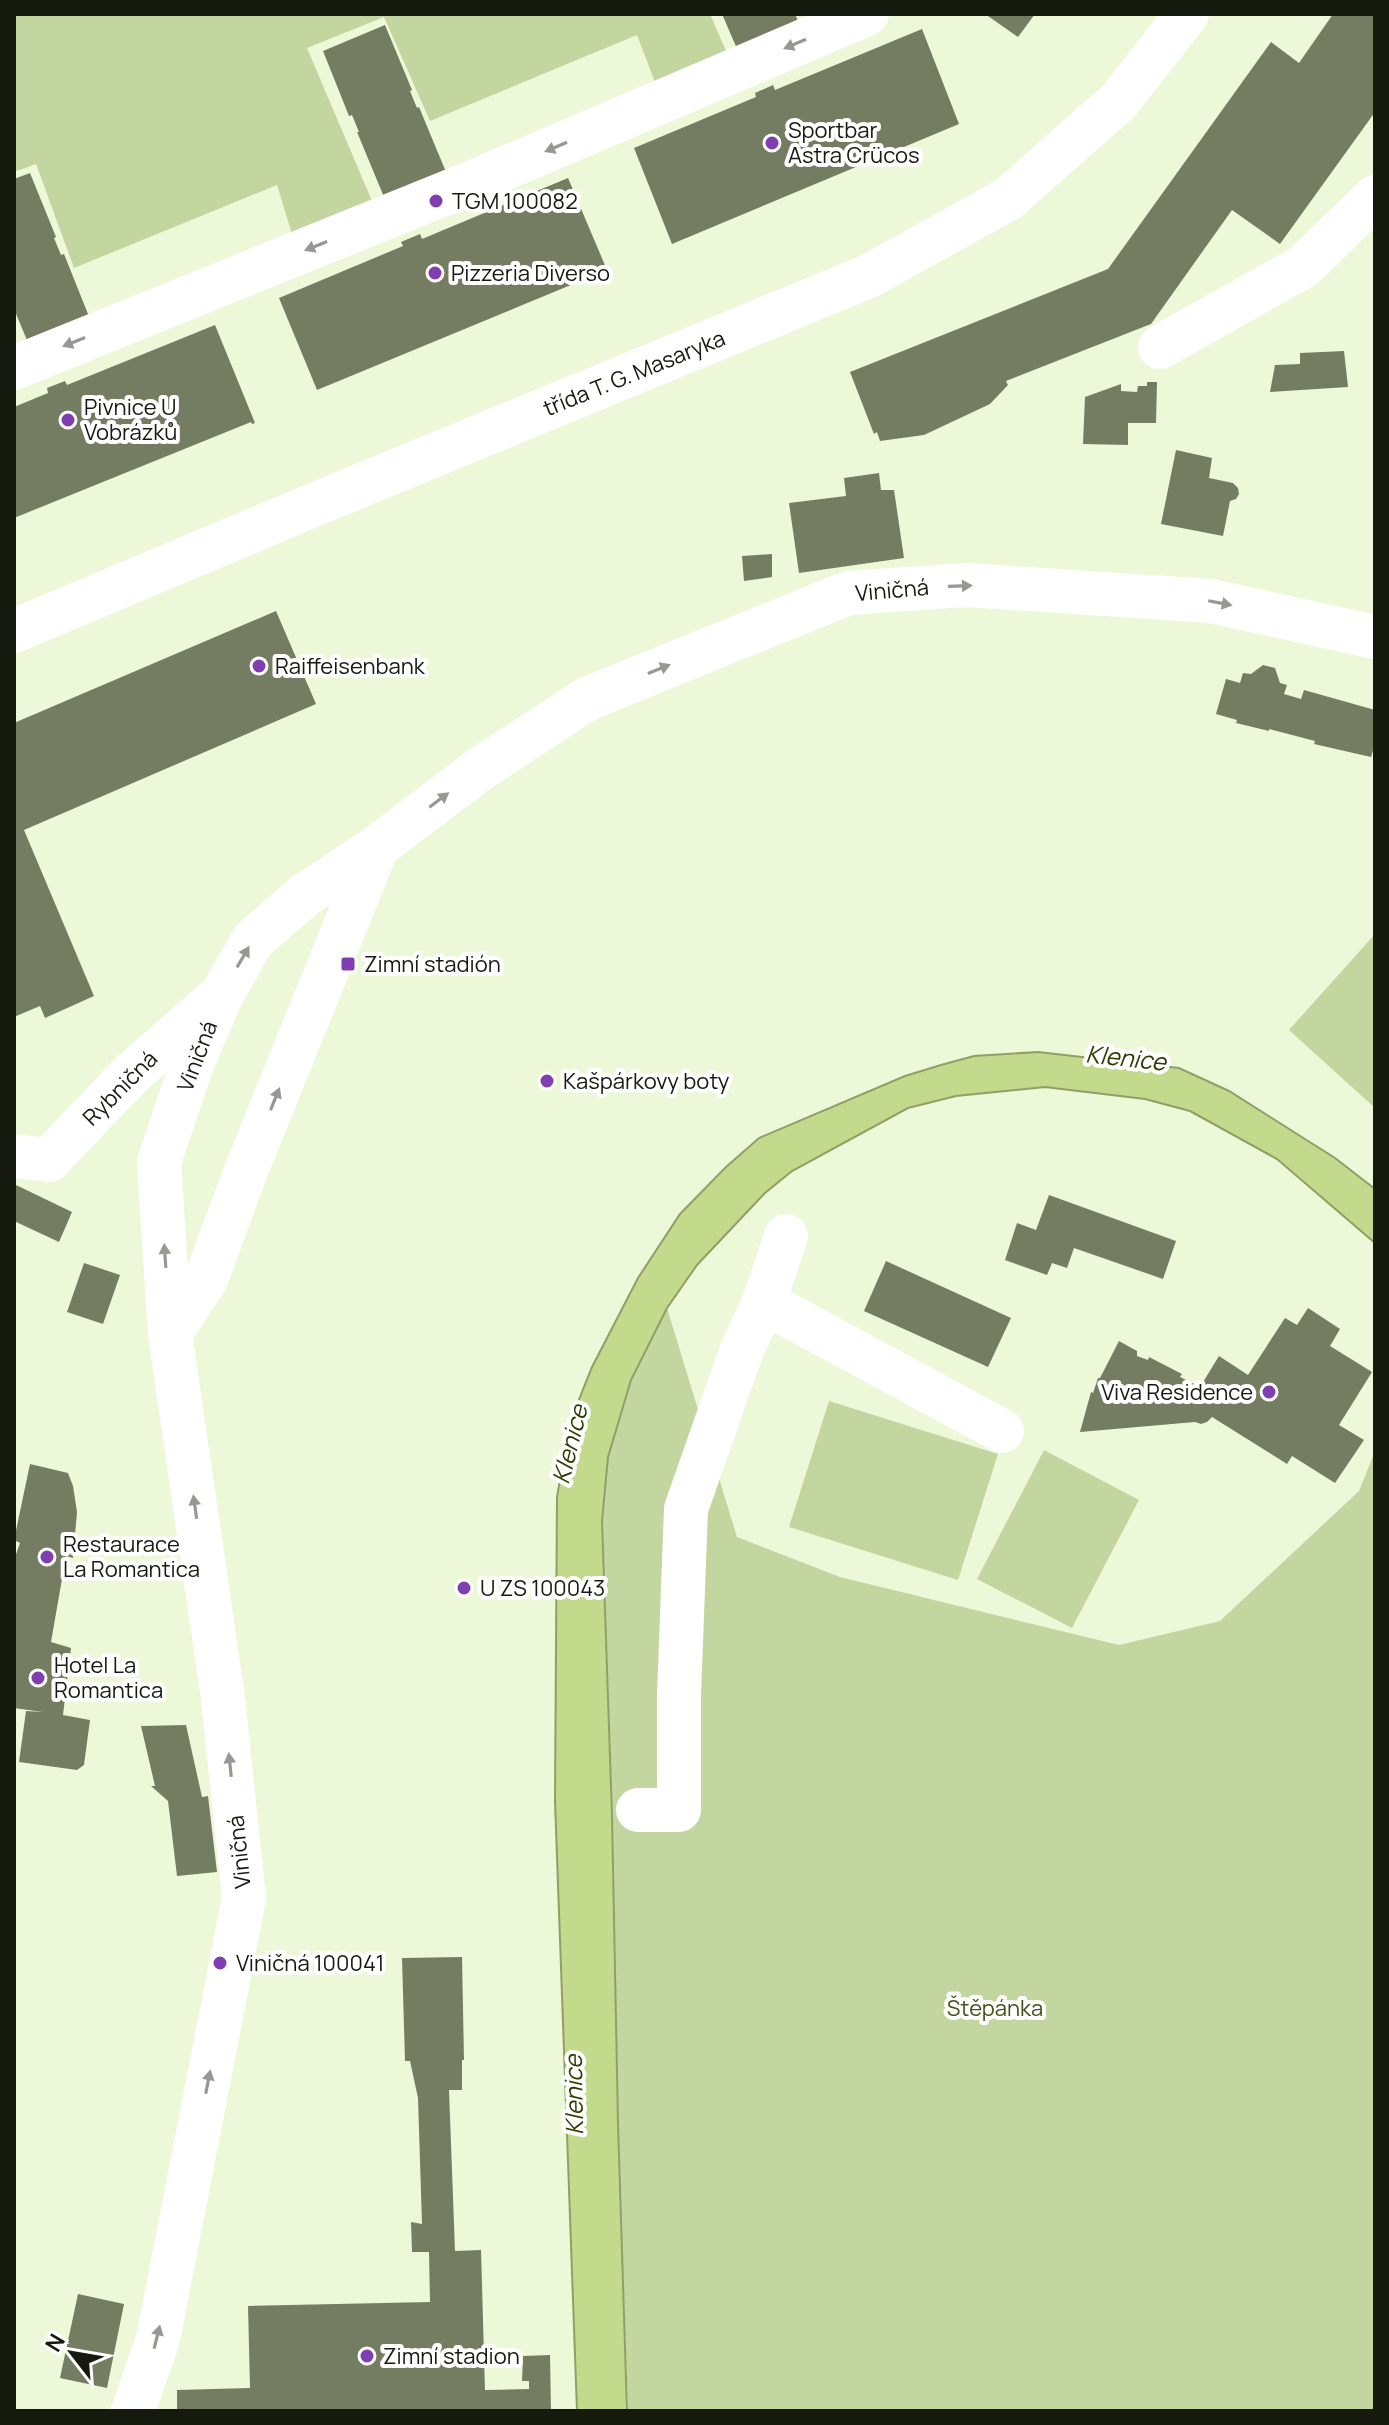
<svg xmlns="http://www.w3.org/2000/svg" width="1389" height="2425" font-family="Manrope,sans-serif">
<rect width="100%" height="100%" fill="#edf8d9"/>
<g fill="#c4d6a0">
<path d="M14,14h696l17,39 -71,32 -19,-50 -207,86 -46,-104 -77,31 65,153 -80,33 -15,-49 -203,83 -38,-104 -22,8z"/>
<path d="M1375,934v174l-86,-78z"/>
<path d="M667,1308l70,229 103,40 279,68 101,-24 139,-130 16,-40v960h-747l-10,-287 -6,-308 -10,-295 6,-64 23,-77z"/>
<path d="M829,1401l169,53 -40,126 -169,-53z"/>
<path d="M1044,1450l95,50 -67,128 -95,-49z"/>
</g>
<path fill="#c3da8d" stroke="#8fa067" stroke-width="2" d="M1038,1052l141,16 50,23 106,67 40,31v54l-98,-84 -87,-48 -45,-12 -100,-12 -89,9 -48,12 -116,63 -27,22 -68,72 -30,43 -36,72 -23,77 -6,64 10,295 6,308 9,287h-50l-22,-610 2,-304 13,-75 22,-55 46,-89 42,-64 46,-47 33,-29 146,-62 36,-11 33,-9z"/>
<g fill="#747d61">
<path d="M722,14h73l5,12 -62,25z"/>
<path d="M985,14h50l-17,23z"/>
<path d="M1333,14h42v98l-95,132 -48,-34 -81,114 -145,57 2,4 -18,19 -66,31 -44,6 -3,-9 -3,2 -24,-62 258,-103 163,-227 28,21z"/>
<path d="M385,25l27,65 -2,1 7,17 2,-1 27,65 -62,25 -27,-65h2l-7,-17 -3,1 -26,-65z"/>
<path d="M922,29l37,95 -287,120 -38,-96 122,-51 -1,-4 18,-8 2,5z"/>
<path d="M30,173l26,64 -2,1 7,17 3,-1 26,65 -61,26 -15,-36v-130z"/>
<path d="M568,178l39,92 -290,120 -38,-92 124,-52 -2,-4 19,-8 2,5z"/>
<path d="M215,325l40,98 -3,1 -1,-2 -237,96v-111l34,-14 -1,-5 18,-7 2,4z"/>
<path d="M1344,351l4,36 -78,5 5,-27 25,-1v-11z"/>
<path d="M1147,382h10l-1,41h-28v22l-45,-1 2,-47 36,-13v7l16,1 1,-6h9z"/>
<path d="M1176,450l36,8 -3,20 24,5 5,5 1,6 -3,5 -6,2 -7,35 -62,-12z"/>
<path d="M879,473l2,17h13l10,68 -105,15 -10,-70 57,-7 -2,-18z"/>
<path d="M772,554v23l-28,4 -2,-25z"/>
<path d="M276,611l40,93 -292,126 70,166 -49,22 -5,-12 -26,11v-294z"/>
<path d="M1263,665l12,3 5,15 7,2 -3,9 17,5 3,-9 71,20v34l-4,13 -57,-13 1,-3 -46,-12v2l-33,-8 1,-3 -21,-6 10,-35 14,4 3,-10 8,1z"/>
<path d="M14,1184l58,28 -13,30 -45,-21z"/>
<path d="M1049,1195l127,46 -13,38 -89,-31 -7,20 -15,-5 -5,12 -42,-15 12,-37 19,7z"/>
<path d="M886,1261l125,57 -23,49 -124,-56z"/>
<path d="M84,1263l36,12 -17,49 -36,-12z"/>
<path d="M1308,1308l32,21 -10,17 42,26 -33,53 25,15 -29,43 -43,-27 -5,8 -75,-47 -5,5 -6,2 -6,-2 -115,10 11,-40 2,1 5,-15h2l19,-37 18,10v5l11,4 1,-3 33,17 -2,3 20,10 19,-31 29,19 37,-57 12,7z"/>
<path d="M30,1464l38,9 5,13 4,26 -4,46 -7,-2 -15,86 20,6 -8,67 27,5 -6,45 -7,5 -58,-8 7,-51 17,1 -29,-4v-148l6,-17 -6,-3z"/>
<path d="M186,1725l16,72 6,-1 9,76 -40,4 -9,-75 -17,-15h4l-14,-60z"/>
<path d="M462,1957l2,103h-2v30h-13l6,161 26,-1 4,140 44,-1v-8h-7l1,-25 27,-1 1,56h-374v-21l73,-2 -2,-82 182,-4 -1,-50h-17l-1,-30 11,2 -4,-126 -8,-37h-5l-3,-103z"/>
<path d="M78,2294l46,10 -17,84 -47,-10z"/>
</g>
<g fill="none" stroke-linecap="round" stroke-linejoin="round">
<g stroke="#fff" stroke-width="44">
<path d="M1160,347l144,-81 71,-69"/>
<path d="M14,368l452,-183 401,-171"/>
<path d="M14,631l309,-130 546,-225 139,-77 111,-98 68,-87"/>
<path d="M14,1156l35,4 81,-85 83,-73"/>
<path d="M764,1302l238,129"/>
<path d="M170,1334l36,-55 40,-108 131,-324"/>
<path d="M638,1810h41v-115l7,-186 55,-157 23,-50 22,-66"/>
<path d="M133,2411l25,-72 86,-441 -21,-200 -53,-364 -11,-172 33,-98 29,-68 32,-56 52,-45 72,-48 103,-78 107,-70 261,-106 118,-8 245,16 164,36"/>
</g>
</g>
<defs><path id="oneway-solid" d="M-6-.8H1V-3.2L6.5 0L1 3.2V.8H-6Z" transform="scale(2)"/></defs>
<g fill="#969893">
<use href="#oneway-solid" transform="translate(795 44) rotate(157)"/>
<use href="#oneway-solid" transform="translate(556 147) rotate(157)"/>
<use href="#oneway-solid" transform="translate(316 246) rotate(158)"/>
<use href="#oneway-solid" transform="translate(74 342) rotate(158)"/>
<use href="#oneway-solid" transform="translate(960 586) rotate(-2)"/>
<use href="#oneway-solid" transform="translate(1220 603) rotate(11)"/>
<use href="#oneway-solid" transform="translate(659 669) rotate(-22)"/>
<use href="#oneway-solid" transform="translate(439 800) rotate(-37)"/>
<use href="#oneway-solid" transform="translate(243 957) rotate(-60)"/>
<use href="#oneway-solid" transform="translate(275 1099) rotate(-68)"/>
<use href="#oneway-solid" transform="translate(165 1256) rotate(-94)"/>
<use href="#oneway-solid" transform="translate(195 1507) rotate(-98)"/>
<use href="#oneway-solid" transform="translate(230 1765) rotate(-96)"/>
<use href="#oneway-solid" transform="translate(208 2082) rotate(-79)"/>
<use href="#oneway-solid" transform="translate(157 2337) rotate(-76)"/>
</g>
<g fill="#803eb2" stroke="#fff" stroke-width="3">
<circle cx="772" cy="143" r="8"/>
<circle cx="436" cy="201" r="8"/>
<circle cx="435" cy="273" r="8"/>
<circle cx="68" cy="420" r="8"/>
<circle cx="259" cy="666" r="8"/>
<rect x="340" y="956" width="16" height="16" rx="4"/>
<circle cx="547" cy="1081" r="8"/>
<circle cx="1269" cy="1392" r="8"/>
<circle cx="47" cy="1557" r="8"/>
<circle cx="464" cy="1588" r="8"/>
<circle cx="38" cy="1678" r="8"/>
<circle cx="220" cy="1963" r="8"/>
<circle cx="367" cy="2356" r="8"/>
</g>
<g text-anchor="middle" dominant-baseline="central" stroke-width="8" stroke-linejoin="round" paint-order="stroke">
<g font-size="22" fill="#16190e" stroke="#fff" text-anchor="start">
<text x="788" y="130">Sportbar<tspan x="788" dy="25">Astra Crücos</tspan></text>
<text x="452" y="201">TGM 100082</text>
<text x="451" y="273">Pizzeria Diverso</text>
<text x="84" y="407">Pivnice U<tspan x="84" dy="25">Vobrázků</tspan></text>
<text x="275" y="666">Raiffeisenbank</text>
<text x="364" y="964">Zimní stadión</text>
<text x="563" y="1081">Kašpárkovy boty</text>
<text x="1253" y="1392" text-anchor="end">Viva Residence</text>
<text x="63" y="1544">Restaurace<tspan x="63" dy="25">La Romantica</tspan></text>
<text x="480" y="1588">U ZS 100043</text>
<text x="54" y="1665">Hotel La<tspan x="54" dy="25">Romantica</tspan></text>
<text x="236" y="1963">Viničná 100041</text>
<text x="383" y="2356">Zimní stadion</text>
</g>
<g font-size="22" fill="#16190e" stroke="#fff">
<text transform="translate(634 373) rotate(-22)">třída T. G. Masaryka</text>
<text transform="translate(892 590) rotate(-5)">Viničná</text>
<text transform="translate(197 1056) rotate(-69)">Viničná</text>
<text transform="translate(120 1088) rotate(-45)">Rybničná</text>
<text transform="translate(239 1852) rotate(-96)">Viničná</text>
</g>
<g font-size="22" fill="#425019" stroke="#fff">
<text x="995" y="2008">Štěpánka</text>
</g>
<g font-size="24" font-style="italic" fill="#2f3d02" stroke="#fff">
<text transform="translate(1126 1057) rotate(6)">Klenice</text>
<text transform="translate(569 1444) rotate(-76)">Klenice</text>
<text transform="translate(573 2095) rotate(-91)">Klenice</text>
</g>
</g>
<rect width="1389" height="2425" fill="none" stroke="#16190e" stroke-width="32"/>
<g transform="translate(72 2353) rotate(301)" stroke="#ffffff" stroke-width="6" paint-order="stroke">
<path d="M0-6L14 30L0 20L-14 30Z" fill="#16190e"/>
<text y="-12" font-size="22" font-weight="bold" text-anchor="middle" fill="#16190e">N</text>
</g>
</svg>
